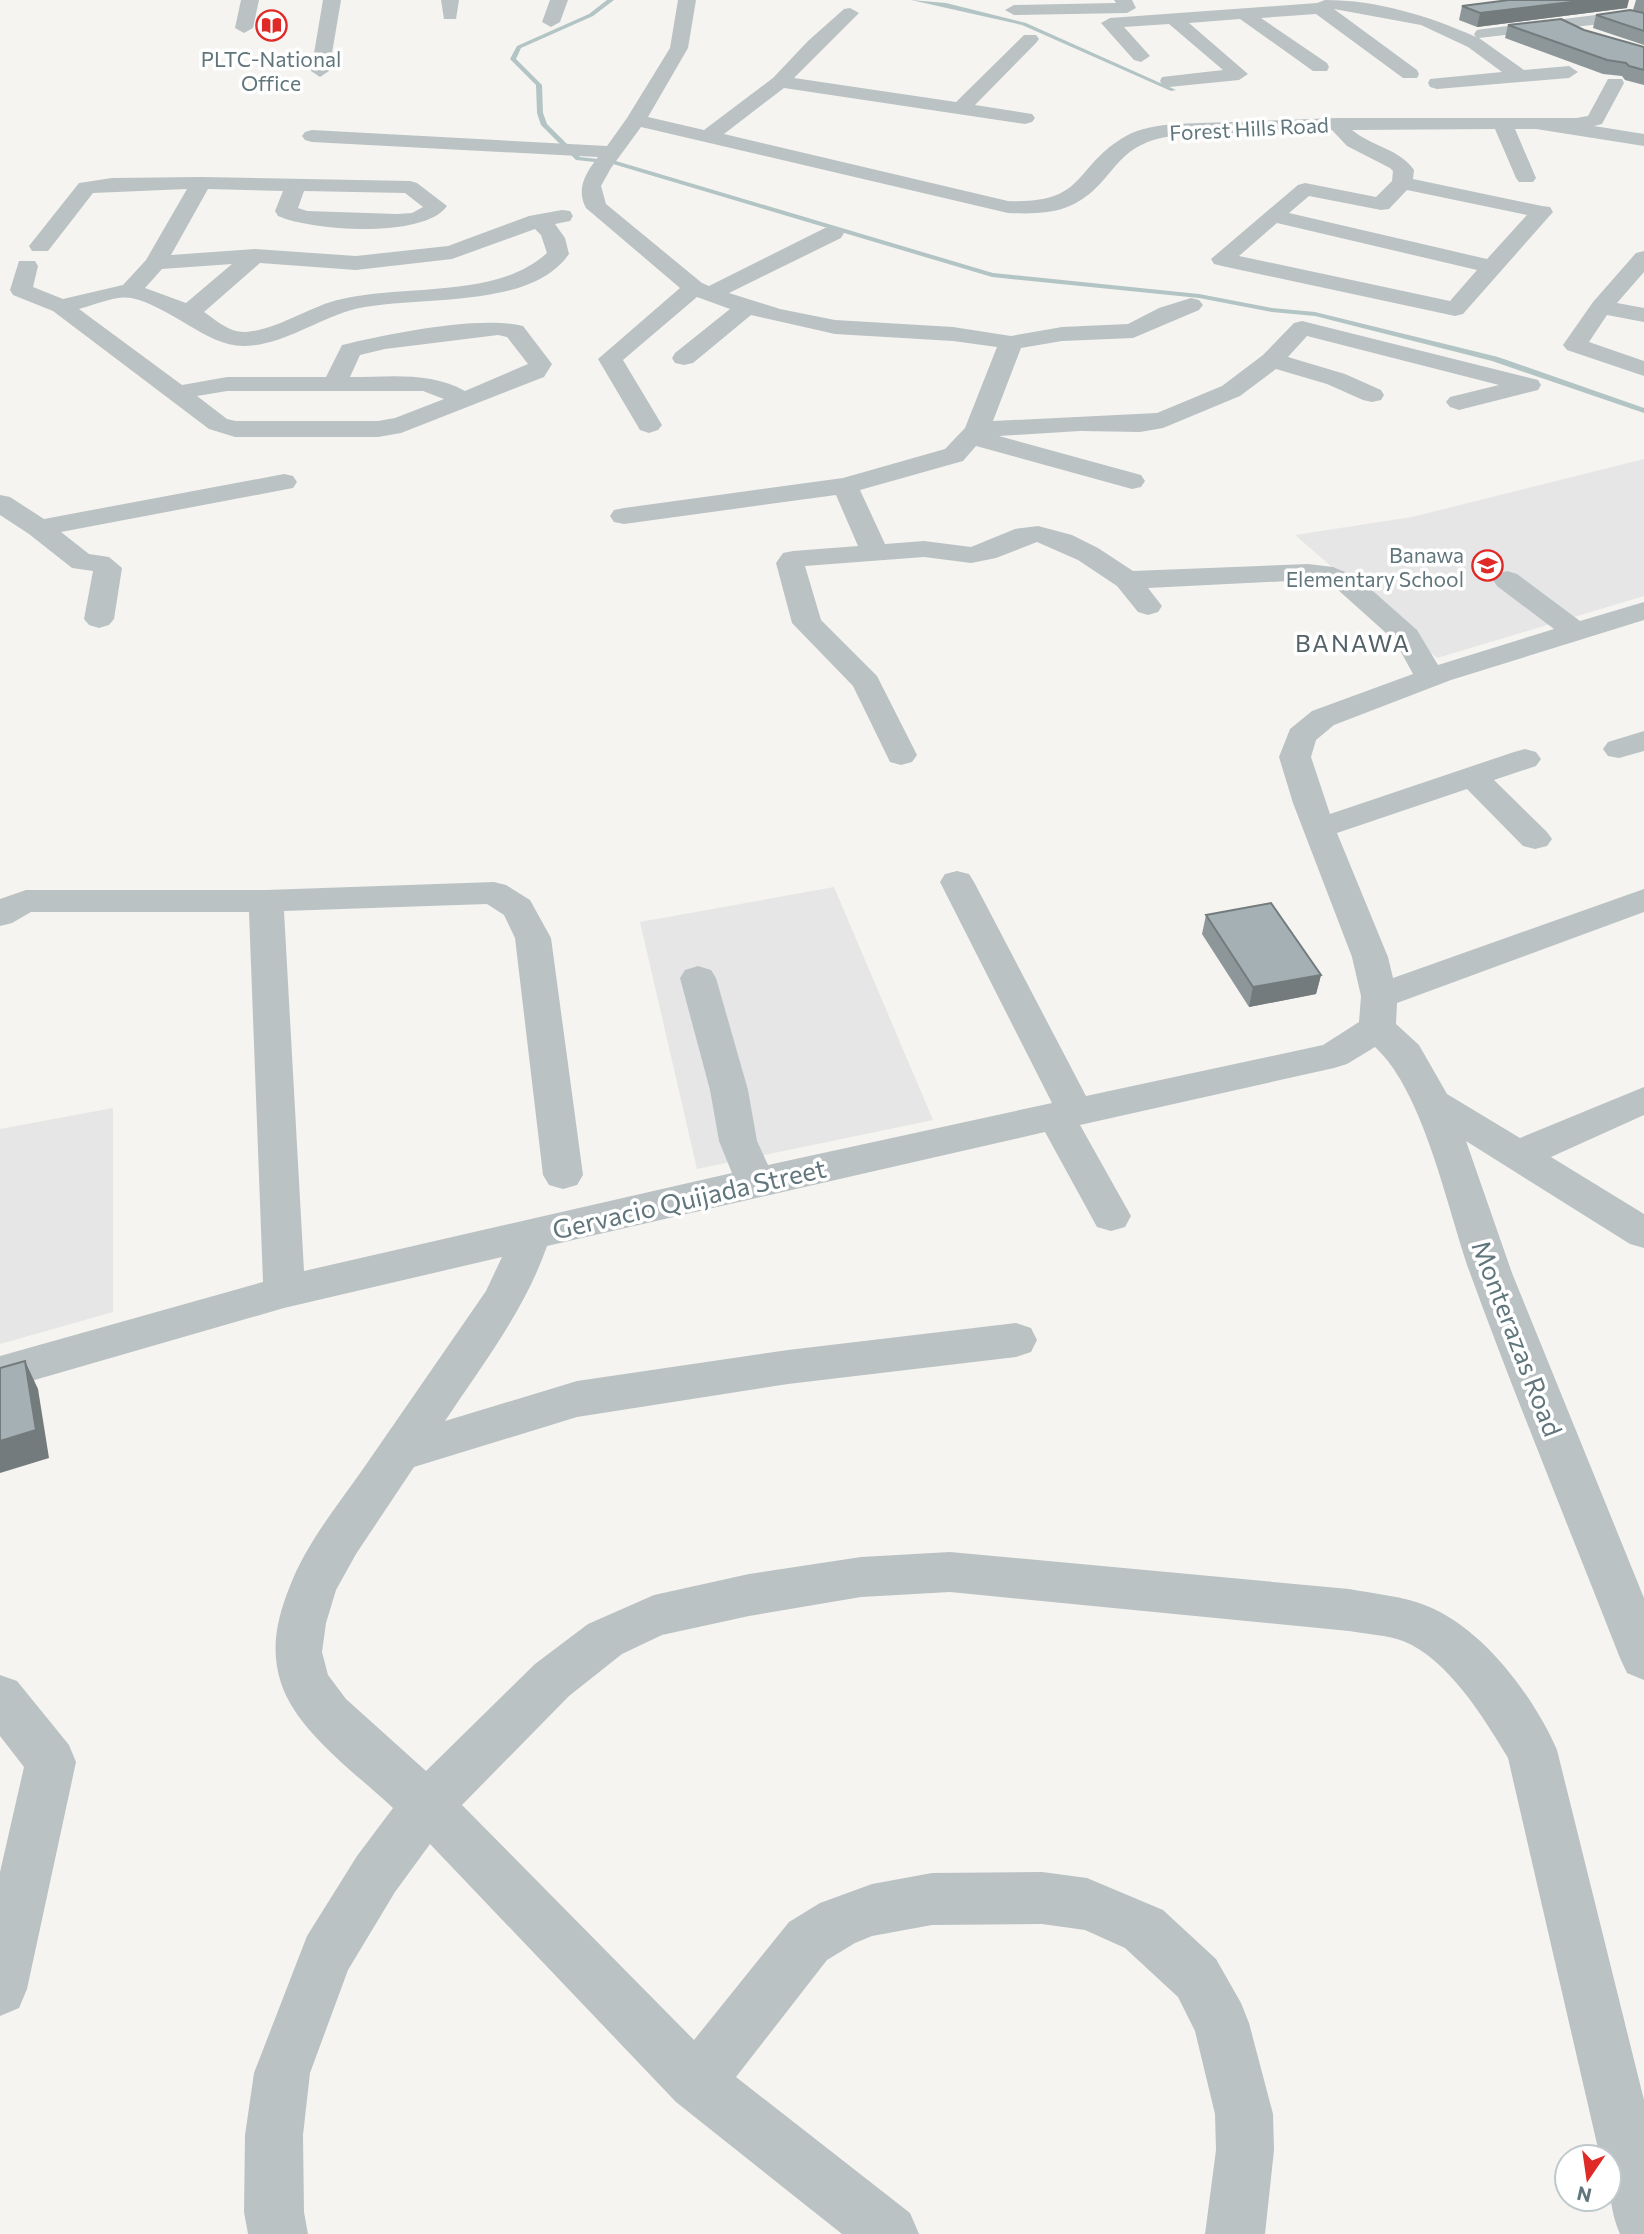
<svg xmlns="http://www.w3.org/2000/svg" width="1644" height="2234" font-family="Commissioner,sans-serif">
<rect width="100%" height="100%" fill="#f5f4f1"/>
<g fill="#e5e6e5">
<path d="M1644,459v137l-207,62 -142,-123 117,-18z"/>
<path d="M834,887l99,233 -236,49 -57,-247z"/>
<path d="M113,1108v204l-113,32v-215z"/>
</g>
<g fill="none" stroke-linecap="round" stroke-linejoin="round">
<g fill="#b3c4c4" fill-rule="evenodd">
<path d="M607,0h7l-21,16 -72,32 -5,11 26,26 1,28 4,11 33,33 36,4 377,112 206,21 73,14 43,4 183,45 146,51v5l-152,-52 -177,-45 -43,-4 -73,-14 -207,-21 -379,-113 -37,-4 -35,-35 -4,-12 -1,-28 -26,-26 7,-13 72,-32z"/>
<path d="M911,0l35,3 80,20 150,67 -5,1 -149,-66z"/>
</g>
<g fill="#bbc2c4" fill-rule="evenodd">
<path d="M241,0h18l-6,28 -9,5 -9,-5z"/>
<path d="M323,0h18l-12,71 -9,6 -9,-6z"/>
<path d="M441,0h18l-3,19h-12z"/>
<path d="M550,0h18l-8,22 -9,5 -9,-5z"/>
<path d="M678,0h18l-8,48 -40,69 56,13 69,-52 35,-37 36,-32 6,-1 9,5 -65,65 162,24 68,-67h12l3,4 -3,4 -61,62 57,9 3,4 -3,4 -7,2 -241,-36 -60,46 284,67c80,3 64,-34 118,-65 14,-8 31,-10 47,-12l164,-6h239l12,-2 20,-37h14l2,4 -22,41 -8,2 50,8v12l-108,-17h-21l21,49 -3,4h-14l-3,-4 -21,-49 -143,1c19,16 48,19 62,40l-1,9 129,27 8,1 3,5 -90,102 -8,2 -233,-50 -8,-2 -3,-5 87,-74 7,-2 71,14 16,-16 1,-10 -3,-3 -43,-22 -15,-16 -159,6c-62,8 -56,47 -101,69 -19,9 -43,9 -64,8l-367,-86 -30,41 -10,18 5,18 96,79 7,3 116,-58h16l3,5 -3,5 -112,55 51,16 55,11 118,7 58,9 51,-9 66,-3 31,-16 32,-10 8,2 4,5 -4,5 -66,28 -71,3 -41,7 -28,73 164,-8 65,-27 41,-31 31,-32 8,-2 236,59 3,5 -3,5 -79,20 -9,-3 -4,-5 4,-5 49,-12 -192,-49 -19,21 57,17 36,16 3,5 -3,5 -9,2 -9,-2 -36,-16 -51,-15 -36,27 -77,32 -23,4 -60,-1 -81,5 142,39 4,6 -4,6 -9,2 -156,-43 -13,15 -103,29 25,54 39,-3 47,6 44,-18 23,-3 34,9 26,13 35,23 175,-7 25,3 24,10 60,53 21,35 116,-36 -57,-43 -4,-6 4,-6 10,-3 10,3 63,47 64,-19v18l-193,60 -117,45 -18,15 -5,17 19,57 184,-62 11,-3 11,3 5,7 -5,7 -42,14 53,52 5,7 -5,7 -12,3 -12,-3 -56,-57 -130,44 51,124 5,21 251,-89v23l-247,91 -1,21 23,21 28,49 73,44 124,-51v28l-93,42 93,57v34l-14,-4 -164,-103 46,132 132,325v82l-17,-7 -7,-15c-50,-128 -103,-256 -150,-385 -23,-65 -46,-181 -95,-226l-28,17 -13,4 -254,57 51,91 -6,11 -14,4 -14,-4 -52,-95 -498,114c-22,64 -65,119 -102,175l132,-40 211,-31 228,-27 15,5 6,12 -6,12 -15,5 -228,27 -211,33 -163,50 -58,87 -20,36 -10,33 -4,29 6,23 18,24 80,72 109,-107 53,-40 66,-29 95,-21 112,-17 89,-5 399,37c26,5 54,7 78,17 56,22 107,91 130,144l87,350v134h-24c-11,-26 -11,-49 -11,-77h-9l-92,-399c-24,-40 -60,-99 -105,-117 -16,-6 -37,-7 -54,-10l-399,-39 -89,5 -112,19 -87,19 -40,19 -53,42 -107,109 232,235 95,-118 31,-19 52,-19 60,-11 110,-1 45,6 76,32 53,49 25,44 8,20 24,91 1,36 -9,84h-60l11,-84 -1,-36 -20,-83 -17,-34 -53,-49 -40,-18 -43,-6 -110,1 -60,11 -17,7 -28,17 -91,117 174,136 9,21h-77l-166,-132 -246,-258 -35,48 -47,78 -38,103 -7,62 1,77 4,22h-60l-4,-22 1,-77 9,-62 53,-137 50,-80 36,-48c-36,-34 -96,-76 -112,-125 -11,-34 -4,-65 9,-97 16,-42 47,-80 73,-117 41,-59 82,-119 123,-178l16,-34 -218,51 -284,82v-34l263,-74 -14,-370h-218l-19,11 -12,3v-27l26,-9h240l228,-8 12,3 24,15 21,38 32,237 -6,10 -14,4 -14,-4 -6,-10 -28,-237 -11,-23 -17,-11 -203,7 20,360 428,-98 -13,-32 -9,-51 -30,-112 5,-8 13,-4 13,4 5,8 32,112 9,51 11,24 284,-62 -112,-221 5,-8 12,-3 12,3 5,8 112,214 237,-51 36,-23 2,-26 -9,-39 -59,-154 -14,-46 11,-28 22,-18 101,-37 -18,-33 -58,-52 -11,-6 -18,-3 -160,8 14,18 -4,6 -10,3 -10,-3 -21,-26 -39,-26 -41,-18 -41,16 -25,5 -47,-6 -119,9 16,54 56,56 40,79 -5,7 -11,3 -11,-3 -37,-76 -61,-63 -16,-60 7,-10 10,-2 65,-5 -22,-51 -212,29 -10,-2 -4,-6 4,-6 10,-2 219,-30 102,-29 20,-21 32,-81 -44,-6 -118,-7 -84,-19 -58,48 -9,2 -9,-2 -3,-5 3,-5 55,-44 -33,-12 -74,63 39,65 -4,5 -9,3 -9,-3 -42,-71 82,-71 -94,-80c-10,-19 -1,-34 12,-51l-286,-15 -7,-2 -3,-4 3,-4 7,-2 295,16 20,-28 43,-70zM1407,190l120,25 -40,44 -198,-46 20,-17 72,14 8,-1zM1277,223l200,47 -27,31 -211,-45z"/>
<path d="M1114,0h18l4,8 -9,5 -113,2 -9,-5 9,-5 102,-2z"/>
<path d="M1325,0c52,0 104,16 151,37l-2,-3 3,-4 6,-1 144,-18 17,4v10l-17,-4 -148,17 45,32 45,-4 9,6 -9,6 -132,11 -7,-2 -2,-4 2,-4 72,-7 -34,-25 -47,-22 -87,-16 83,61 2,4 -2,4h-14l-87,-64 -55,4 66,45 2,4 -2,4h-14l-73,-52 -51,4 59,51 -9,6 -70,7 -7,-2 -2,-4 2,-4 61,-7 -54,-46 -45,3 26,29 -9,6 -7,-2 -33,-37 9,-5 207,-15z"/>
<path d="M201,177l209,4 7,2 30,23c-23,33 -135,25 -169,10l-3,-5 8,-20 -75,-2 -37,66 84,-6 101,7 92,-10 81,-30 33,-6 8,1 3,5 -3,5 -15,3 10,14 4,16c-41,59 -159,39 -221,57 -35,11 -68,35 -105,35 -36,0 -73,-40 -112,-48 -14,-3 -37,7 -52,11l103,76 45,-8h99l16,-32c45,-11 137,-30 181,-19l29,38 -8,13 -143,56 -23,4h-143l-26,-8 -156,-118 -40,-16 -3,-5 9,-29h16l3,5 -5,21 30,12 60,-14 23,-25 41,-71 -94,4 -45,58h-16l-3,-5 50,-63 33,-5zM304,191l101,2 18,14 -11,6 -15,1 -90,-3 -9,-3zM535,229l6,6 6,18c-50,46 -142,31 -205,46 -33,7 -62,30 -96,33 -16,1 -29,-11 -42,-20l56,-49 96,7 96,-11zM232,264l-46,39 -41,-15 17,-19zM498,335l9,2 21,27 -63,27c-35,-20 -76,-14 -115,-14l10,-22 25,-6zM227,391h196l21,8 -49,19 -17,3h-142l-9,-2 -30,-23z"/>
<path d="M1644,251v21l-27,31 27,5v14l-37,-7 -18,27 55,19v15l-77,-26 -4,-5 30,-43 43,-49z"/>
<path d="M284,474l9,2 4,6 -4,6 -232,44 28,22 20,3 13,11 -8,51 -5,6 -10,3 -10,-3 -5,-6 9,-48 -21,-3 -43,-34 -29,-19v-20l10,2 34,22z"/>
<path d="M1644,731v20l-25,7 -11,-2 -5,-7 5,-7z"/>
<path d="M0,1675l17,6 52,64 7,17 -49,227 -8,19 -19,8v-144l24,-105 -24,-31z"/>
</g>
</g>
<g fill="#8d979a">
<path d="M1636,0h8v13l-11,-3z"/>
<path d="M1462,6l165,2 -150,19 -18,-7z"/>
<path d="M1644,13v32l-51,-17 3,-13z"/>
<path d="M1508,25l76,5 60,17v38l-19,-5 -3,-4 -19,-2 -98,-36z"/>
<path d="M1206,915l115,60 -5,19 -67,13 -47,-73z"/>
</g>
<g fill="#737b7d">
<path d="M1588,0h41l-2,8 -150,19 3,-14z"/>
<path d="M1321,975l-5,19 -67,13 4,-20z"/>
<path d="M25,1361l13,28 11,69 -49,15v-32z"/>
</g>
<g fill="#a4b0b3" stroke="#737b7d" stroke-width="2">
<path d="M1509,0h79l-108,13 -18,-7z"/>
<path d="M1630,10l14,3v18l-48,-16z"/>
<path d="M1561,19l23,11 60,17v23l-15,-4 -3,-3 -19,-3 -99,-35z"/>
<path d="M1271,903l50,72 -68,12 -47,-72z"/>
<path d="M25,1361l11,69 -36,11v-73z"/>
</g>
<defs>
<symbol id="library-ring" viewBox="-11 -11 22 22"><circle r="9.5" fill="#fff" stroke="#df2a27" stroke-width="1.5"/><path d="M-6-4Q-3-5.5-.7-3.5V5Q-3 3-6 4ZM6-4Q3-5.5 .7-3.5V5Q3 3 6 4Z" fill="#df2a27"/></symbol>
<symbol id="school-ring" viewBox="-11 -11 22 22"><circle r="9.5" fill="#fff" stroke="#df2a27" stroke-width="1.5"/><path d="M0-5L7-2L0 1L-7-2ZM-4 1L0 2.5L4 1V4Q0 6-4 4Z" fill="#df2a27"/></symbol>
</defs>
<g fill-rule="evenodd">
<use href="#library-ring" x="254" y="8" width="35" height="35"/>
<use href="#school-ring" x="1470" y="548" width="35" height="35"/>
</g>
<g text-anchor="middle" dominant-baseline="central" stroke-width="7" stroke-linejoin="round" paint-order="stroke">
<g font-size="21" fill="#60767c" stroke="#fff">
<text x="271" y="58">PLTC-National<tspan x="271" dy="24">Office</tspan></text>
<text x="1464" y="554" text-anchor="end">Banawa<tspan x="1464" dy="24">Elementary School</tspan></text>
</g>
<g font-size="21" fill="#60767c" stroke="#fff">
<text transform="translate(1249 128) rotate(-3)">Forest Hills Road</text>
</g>
<g font-size="24" letter-spacing="2" fill="#526267" stroke="#fff">
<text x="1353" y="642">BANAWA</text>
</g>
<g font-size="26" fill="#60767c" stroke="#fff">
<text transform="translate(689 1198) rotate(-13)">Gervacio Quijada Street</text>
<text transform="translate(1518 1338) rotate(69)">Monterazas Road</text>
</g>
</g>
<g transform="translate(1588 2178) rotate(193)"><circle r="33" fill="#ffffff" stroke="#bfc8cb" stroke-width="2"/>
<path d="M0-5L12 26L0 18L-12 26Z" fill="#df2a27"/>
<text y="-10" font-size="19" font-weight="bold" text-anchor="middle" fill="#60767c">N</text>
</g>
</svg>
